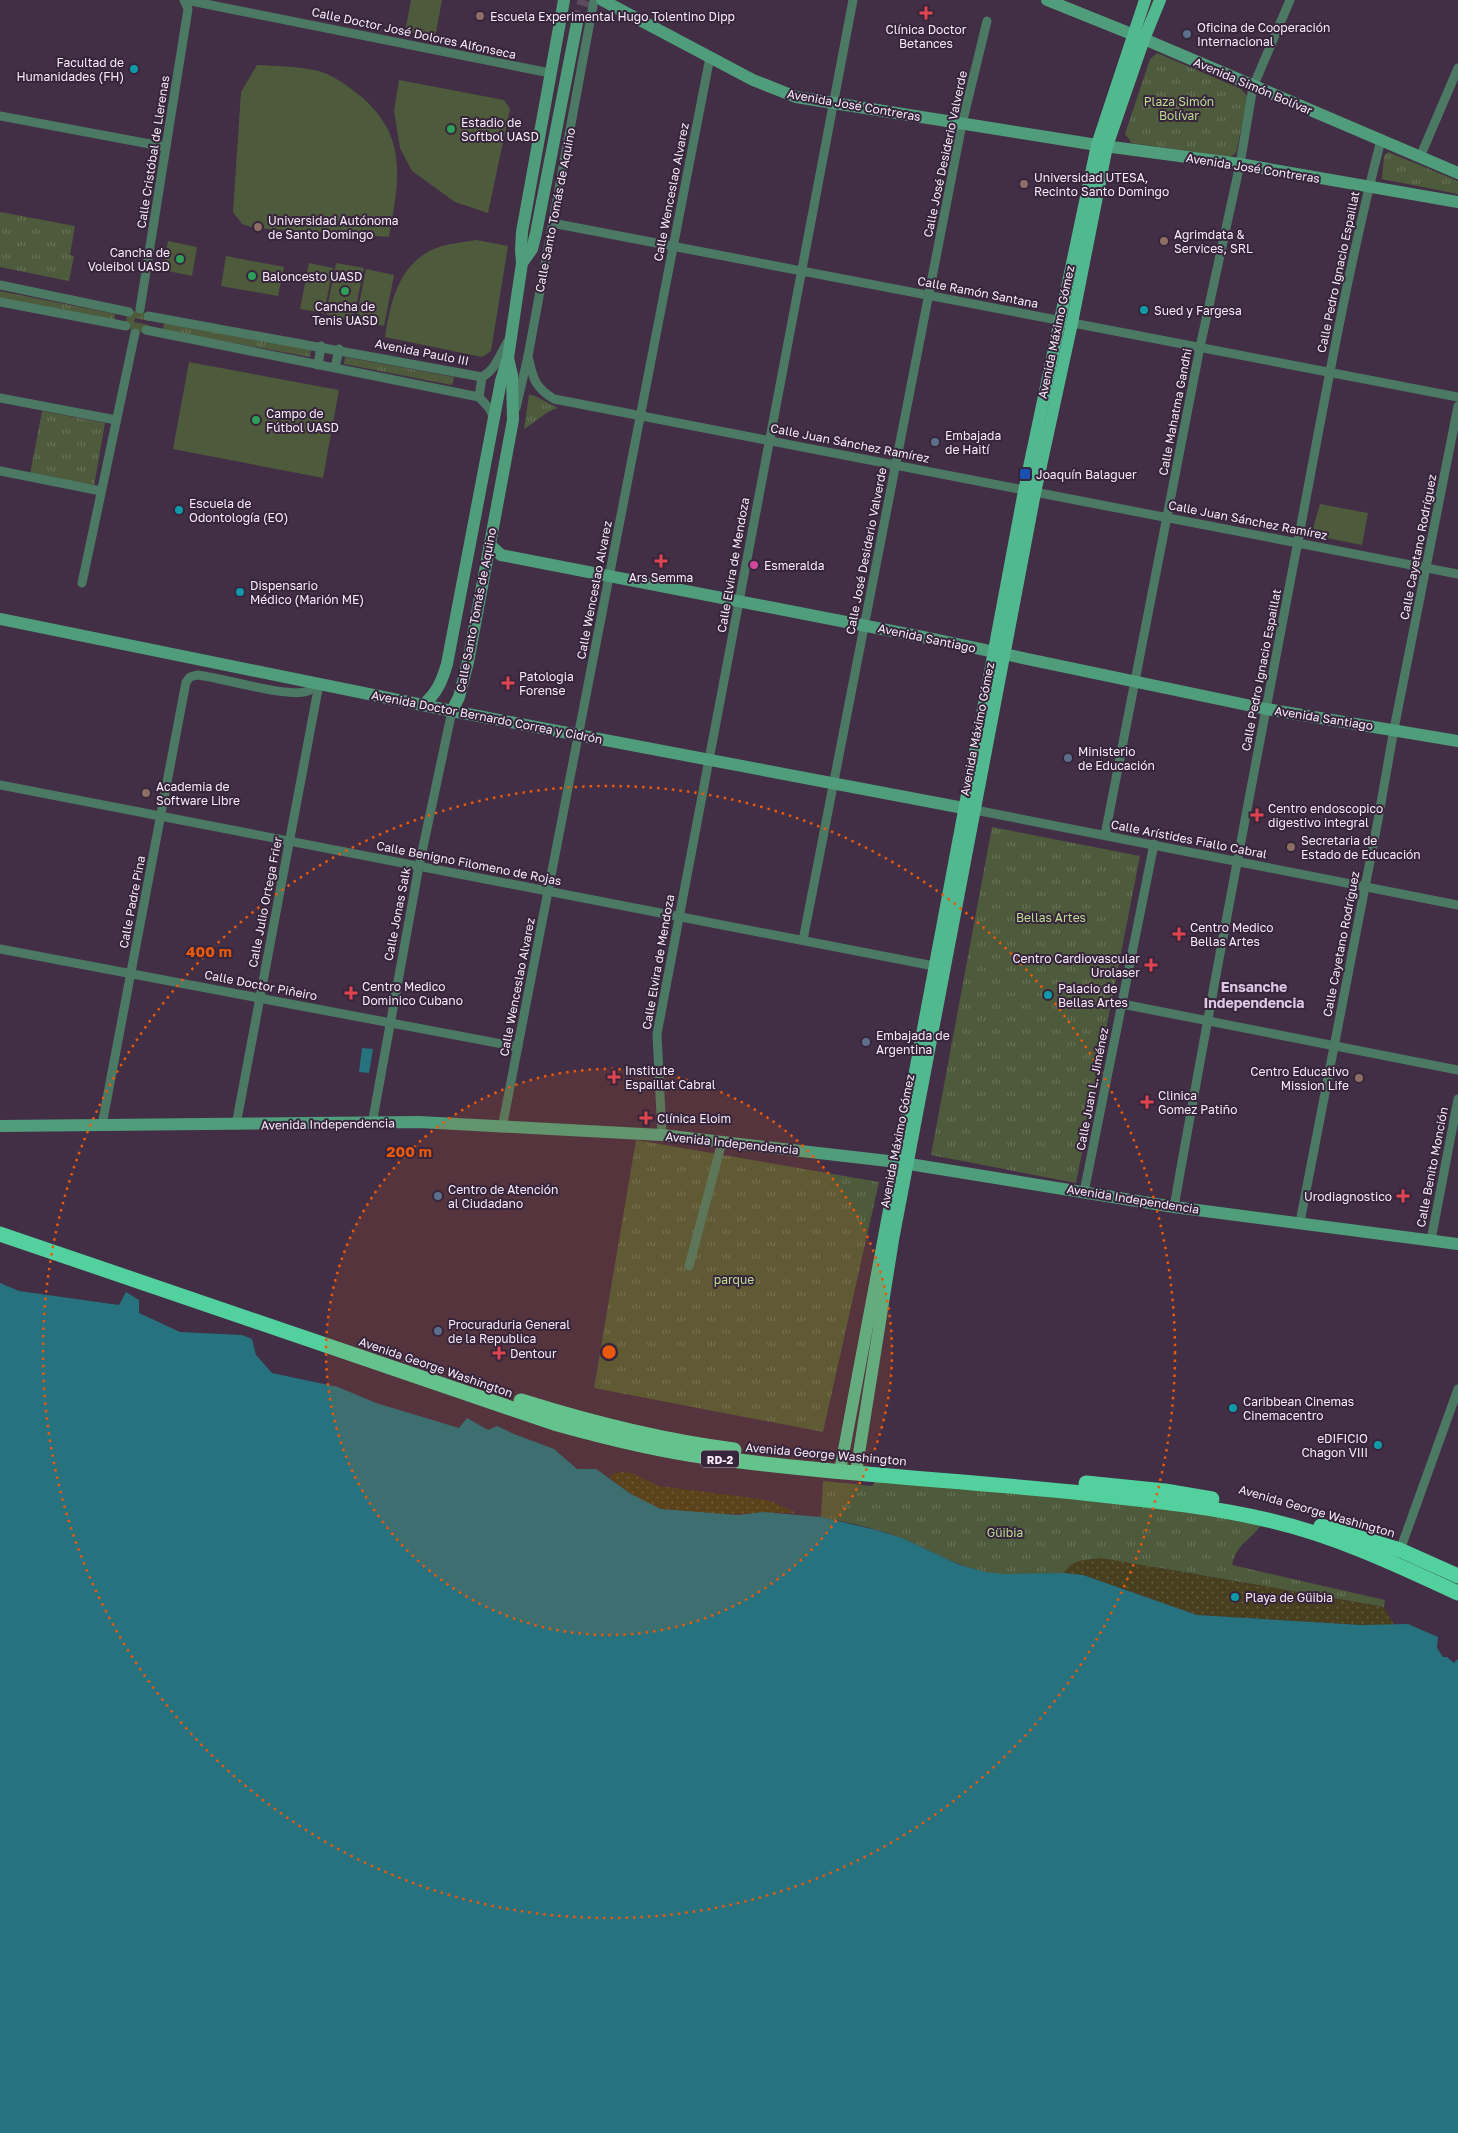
<svg xmlns="http://www.w3.org/2000/svg" width="1458" height="2133" font-family="'Golos Text',sans-serif">
<defs>
<pattern id="grass-tufts" width="24" height="20" patternUnits="userSpaceOnUse" patternTransform="scale(1.25)"><rect width="24" height="20" fill="#4d5a3b"/><path d="M3 7l-1-3M5 7V3M7 7l1-3M15 17l-1-3M17 17v-4M19 17l1-3" fill="none" stroke="#677258"/></pattern>
<pattern id="sand-dots" width="8" height="8" patternUnits="userSpaceOnUse" patternTransform="scale(1.25)"><rect width="8" height="8" fill="#473f1e"/><path d="M2 2h.1M6 6h.1" fill="none" stroke="#625b3f" stroke-width="1.8" stroke-linecap="round"/></pattern>
</defs>
<rect width="100%" height="100%" fill="#422f45"/>
<g fill="url(#grass-tufts)">
<path d="M1157,53l84,36 7,8 -12,56 -6,4 -98,-14 -7,-9 25,-75z"/>
<path d="M1388,152l70,29v13l-76,-15 2,-23z"/>
<path d="M0,212l75,14 -5,29 4,1 -5,25 -69,-14z"/>
<path d="M0,291l115,23 -1,7 -114,-22z"/>
<path d="M136,310l7,1 6,10 -14,-3 -1,4 15,3 -9,8 -8,-1 -6,-9 1,-7z"/>
<path d="M164,323l147,27 -1,7 -147,-27z"/>
<path d="M345,357l109,20 -2,8 -108,-21z"/>
<path d="M529,395l6,1 23,12c-12,3 -22,14 -34,21z"/>
<path d="M42,411l63,12 -11,63 -64,-12z"/>
<path d="M992,827l148,29 -64,327 -145,-28z"/>
<path d="M636,1140l243,42 -56,250 -229,-44z"/>
<path d="M878,1478l386,42c-9,19 -27,21 -32,45l153,35 -1,7 -230,-40 -85,-1 -5,7c-26,1 -54,4 -80,-1 -29,-7 -54,-22 -81,-33 -26,-11 -55,-16 -82,-22l2,-36 49,5z"/>
</g>
<g fill="url(#sand-dots)">
<path d="M623,1472l8,1 28,13 102,13 12,3 24,11c-44,-2 -91,6 -135,-4 -20,-5 -37,-19 -53,-32l6,-4z"/>
<path d="M1101,1558l283,49 10,18h-33l-164,-10 -114,-40 -19,-2c8,-14 22,-13 37,-15z"/>
</g>
<g fill="#4d5a3b">
<path d="M411,0h31l-7,38 -30,-6z"/>
<path d="M257,65c19,1 39,1 57,5 16,3 31,14 44,24 51,41 41,86 31,143l-135,-9 -12,-4 -9,-12 8,-120z"/>
<path d="M399,80l105,20 6,9 -22,104 -33,-11 -43,-31 -12,-23 -6,-37z"/>
<path d="M477,240l31,6 -17,105 -9,6 -97,-20c6,-38 15,-78 57,-91 11,-3 23,-4 35,-6z"/>
<path d="M168,241l29,6 -5,29 -29,-6z"/>
<path d="M226,256l58,11 -6,29 -57,-10z"/>
<path d="M309,263l24,5 -9,45 -24,-4z"/>
<path d="M336,263l28,5 -11,52 -27,-6z"/>
<path d="M366,269l28,6 -10,51 -28,-6z"/>
<path d="M189,362l150,28 -16,88 -150,-29z"/>
<path d="M1320,504l48,9 -6,32 -51,-10z"/>
</g>
<g fill="#27727f">
<path d="M362,1048l11,1 -4,24 -10,-1z"/>
<path d="M0,1283l19,8 100,14 7,-13 13,8v13l41,19 62,3 10,4 4,16 16,18 66,14 38,16 83,25 8,-10 21,12 9,-4 17,8 40,15 23,20h19l35,25 30,15 77,6 25,-3 58,5 55,13 26,8 58,27 25,7 20,2 59,-1 19,2 114,40 164,10 47,-1 30,13 -1,11 6,9h4l7,6 4,-4v474h-1458z"/>
</g>
<g fill="none" stroke-linecap="round" stroke-linejoin="round">
<path stroke="#5d4b60" stroke-width="12" stroke-dasharray="12 6" stroke-linecap="butt" d="M577,23l7,-23"/>
<g stroke="#4b7964" stroke-width="9">
<path d="M186,0l364,73"/>
<path d="M0,116l166,31"/>
<path d="M1420,157l38,-89"/>
<path d="M552,223l906,174"/>
<path d="M0,285l129,27"/>
<path d="M0,302l126,24"/>
<path d="M140,309l48,-300 -4,-9"/>
<path d="M148,316l334,61c15,-8 18,-25 28,-39"/>
<path d="M146,330l333,67 10,11 6,11"/>
<path d="M528,356c5,22 6,31 26,43l904,175"/>
<path d="M318,365l3,-19"/>
<path d="M335,368l4,-19"/>
<path d="M479,397l3,-20"/>
<path d="M0,398l116,22"/>
<path d="M516,408l12,-52 66,-356"/>
<path d="M0,471l101,20"/>
<path d="M82,583l53,-250"/>
<path d="M0,785l934,181"/>
<path d="M975,810l483,95"/>
<path d="M1105,835l95,-488 40,-183 13,-77 37,-87"/>
<path d="M803,940l159,-816 25,-103"/>
<path d="M0,949l518,98"/>
<path d="M1122,1004l336,66"/>
<path d="M372,1124l47,-258 33,-155"/>
<path d="M102,1125l84,-443 4,-5 7,-2c23,2 93,24 111,16 4,-1 5,-5 8,-8"/>
<path d="M236,1125l83,-441"/>
<path d="M502,1128l208,-1071"/>
<path d="M662,1135l-5,-101 196,-1034"/>
<path d="M1084,1192l70,-348"/>
<path d="M1174,1207c38,-216 79,-430 120,-645 27,-141 51,-283 87,-422"/>
<path d="M1300,1222l78,-402 16,-91 64,-323"/>
<path d="M1431,1240l27,-141"/>
<path d="M689,1266l33,-124"/>
<path d="M1399,1553l59,-164"/>
</g>
<g stroke="#509d7c" stroke-width="12">
<path d="M602,0l151,80 43,17 301,48 143,19 218,38"/>
<path d="M1047,0l97,39 314,134"/>
<path d="M522,263l10,-14 4,-16 41,-210"/>
<path d="M489,544l12,11 422,82 343,72 192,32"/>
<path d="M0,619l452,92 522,99"/>
<path d="M423,705c14,-12 19,-24 24,-41l54,-283 7,-23 14,-95 -1,-13 1,-18 42,-232"/>
<path d="M452,711l7,-14 9,-35 45,-242 -1,-45 -4,-17"/>
<path d="M0,1126l419,-4 243,13 235,27 277,45 284,37"/>
</g>
<g stroke="#52b88f" stroke-width="12">
<path d="M840,1471l184,-980 73,-346 48,-145"/>
<path d="M856,1472l37,-232 142,-747 37,-170 35,-177 37,-107 16,-39"/>
</g>
<g stroke="#52d19f" stroke-width="15">
<path d="M0,1234l554,189c50,14 102,27 154,34 124,17 250,23 375,36 63,7 127,13 189,28 64,15 126,44 186,72"/>
<path d="M521,1401c70,22 141,40 213,49"/>
<path d="M1086,1483l79,8 47,8"/>
<path d="M1321,1526l79,24 58,26"/>
</g>
</g>
<circle cx="609" cy="1352" r="283" fill="#e8590c" fill-opacity=".12"/>
<g fill="none" stroke="#e8590c" stroke-width="2.5" stroke-dasharray="2.5 5">
<circle cx="609" cy="1352" r="283"/>
<circle cx="609" cy="1352" r="566"/>
</g>
<g fill="#e0444e" stroke="#37253b" stroke-width="2">
<path d="M923.5 5.5h5v5h5v5h-5v5h-5v-5h-5v-5h5z"/>
<path d="M658.5 553.5h5v5h5v5h-5v5h-5v-5h-5v-5h5z"/>
<path d="M505.5 675.5h5v5h5v5h-5v5h-5v-5h-5v-5h5z"/>
<path d="M1254.5 807.5h5v5h5v5h-5v5h-5v-5h-5v-5h5z"/>
<path d="M1176.5 926.5h5v5h5v5h-5v5h-5v-5h-5v-5h5z"/>
<path d="M1148.5 957.5h5v5h5v5h-5v5h-5v-5h-5v-5h5z"/>
<path d="M348.5 985.5h5v5h5v5h-5v5h-5v-5h-5v-5h5z"/>
<path d="M611.5 1069.5h5v5h5v5h-5v5h-5v-5h-5v-5h5z"/>
<path d="M1144.5 1094.5h5v5h5v5h-5v5h-5v-5h-5v-5h5z"/>
<path d="M643.5 1110.5h5v5h5v5h-5v5h-5v-5h-5v-5h5z"/>
<path d="M1400.5 1188.5h5v5h5v5h-5v5h-5v-5h-5v-5h5z"/>
<path d="M496.5 1345.5h5v5h5v5h-5v5h-5v-5h-5v-5h5z"/>
</g>
<g fill="#8d6e63" stroke="#37253b" stroke-width="2">
<circle cx="480" cy="16" r="5"/>
<circle cx="1024" cy="184" r="5"/>
<circle cx="258" cy="227" r="5"/>
<circle cx="1164" cy="241" r="5"/>
<circle cx="146" cy="793" r="5"/>
<circle cx="1291" cy="847" r="5"/>
<circle cx="1359" cy="1078" r="5"/>
</g>
<g fill="#5c6f8a" stroke="#37253b" stroke-width="2">
<circle cx="1187" cy="34" r="5"/>
<circle cx="935" cy="442" r="5"/>
<circle cx="1068" cy="758" r="5"/>
<circle cx="866" cy="1042" r="5"/>
<circle cx="438" cy="1196" r="5"/>
<circle cx="438" cy="1331" r="5"/>
</g>
<g fill="#0f9aa8" stroke="#37253b" stroke-width="2">
<circle cx="134" cy="69" r="5"/>
<circle cx="1144" cy="310" r="5"/>
<circle cx="179" cy="510" r="5"/>
<circle cx="240" cy="592" r="5"/>
<circle cx="1048" cy="995" r="5"/>
<circle cx="1233" cy="1408" r="5"/>
<circle cx="1378" cy="1445" r="5"/>
<circle cx="1235" cy="1597" r="5"/>
</g>
<g fill="#2e9e5b" stroke="#37253b" stroke-width="2">
<circle cx="451" cy="129" r="5"/>
<circle cx="180" cy="259" r="5"/>
<circle cx="252" cy="276" r="5"/>
<circle cx="345" cy="291" r="5"/>
<circle cx="256" cy="420" r="5"/>
</g>
<rect fill="#1a4fb4" stroke="#37253b" stroke-width="2" x="1019" y="468" width="12" height="12" rx="2.5"/>
<circle fill="#d1479c" stroke="#37253b" stroke-width="2" cx="754" cy="565" r="5"/>
<g text-anchor="middle" dominant-baseline="central" stroke-width="4" stroke-linejoin="round" paint-order="stroke">
<rect fill="#37253b" stroke="#bdafbf" stroke-width="1" x="701" y="1450.5" width="38" height="17" rx="4"/>
<g font-size="11" font-weight="bold" fill="#f6eaf8">
<text x="720" y="1459">RD-2</text>
</g>
<g font-size="12" fill="#f6eaf8" stroke="#37253b" text-anchor="start">
<text x="490" y="16">Escuela Experimental Hugo Tolentino Dipp</text>
<text x="1197" y="27">Oficina de Cooperación<tspan x="1197" dy="14">Internacional</tspan></text>
<text x="926" y="29" text-anchor="middle">Clínica Doctor<tspan x="926" dy="14">Betances</tspan></text>
<text x="124" y="62" text-anchor="end">Facultad de<tspan x="124" dy="14">Humanidades (FH)</tspan></text>
<text x="461" y="122">Estadio de<tspan x="461" dy="14">Softbol UASD</tspan></text>
<text x="1034" y="177">Universidad UTESA,<tspan x="1034" dy="14">Recinto Santo Domingo</tspan></text>
<text x="268" y="220">Universidad Autónoma<tspan x="268" dy="14">de Santo Domingo</tspan></text>
<text x="1174" y="234">Agrimdata &amp;<tspan x="1174" dy="14">Services, SRL</tspan></text>
<text x="170" y="252" text-anchor="end">Cancha de<tspan x="170" dy="14">Voleibol UASD</tspan></text>
<text x="262" y="276">Baloncesto UASD</text>
<text x="345" y="306" text-anchor="middle">Cancha de<tspan x="345" dy="14">Tenis UASD</tspan></text>
<text x="1154" y="310">Sued y Fargesa</text>
<text x="266" y="413">Campo de<tspan x="266" dy="14">Fútbol UASD</tspan></text>
<text x="945" y="435">Embajada<tspan x="945" dy="14">de Haití</tspan></text>
<text x="1036" y="474">Joaquín Balaguer</text>
<text x="189" y="503">Escuela de<tspan x="189" dy="14">Odontología (EO)</tspan></text>
<text x="764" y="565">Esmeralda</text>
<text x="661" y="577" text-anchor="middle">Ars Semma</text>
<text x="250" y="585">Dispensario<tspan x="250" dy="14">Médico (Marión ME)</tspan></text>
<text x="519" y="676">Patologia<tspan x="519" dy="14">Forense</tspan></text>
<text x="1078" y="751">Ministerio<tspan x="1078" dy="14">de Educación</tspan></text>
<text x="156" y="786">Academia de<tspan x="156" dy="14">Software Libre</tspan></text>
<text x="1268" y="808">Centro endoscopico<tspan x="1268" dy="14">digestivo integral</tspan></text>
<text x="1301" y="840">Secretaria de<tspan x="1301" dy="14">Estado de Educación</tspan></text>
<text x="1190" y="927">Centro Medico<tspan x="1190" dy="14">Bellas Artes</tspan></text>
<text x="1140" y="958" text-anchor="end">Centro Cardiovascular<tspan x="1140" dy="14">Urolaser</tspan></text>
<text x="362" y="986">Centro Medico<tspan x="362" dy="14">Dominico Cubano</tspan></text>
<text x="1058" y="988">Palacio de<tspan x="1058" dy="14">Bellas Artes</tspan></text>
<text x="876" y="1035">Embajada de<tspan x="876" dy="14">Argentina</tspan></text>
<text x="625" y="1070">Institute<tspan x="625" dy="14">Espaillat Cabral</tspan></text>
<text x="1349" y="1071" text-anchor="end">Centro Educativo<tspan x="1349" dy="14">Mission Life</tspan></text>
<text x="1158" y="1095">Clinica<tspan x="1158" dy="14">Gomez Patiño</tspan></text>
<text x="657" y="1118">Clínica Eloim</text>
<text x="448" y="1189">Centro de Atención<tspan x="448" dy="14">al Ciudadano</tspan></text>
<text x="1392" y="1196" text-anchor="end">Urodiagnostico</text>
<text x="448" y="1324">Procuraduria General<tspan x="448" dy="14">de la Republica</tspan></text>
<text x="510" y="1353">Dentour</text>
<text x="1243" y="1401">Caribbean Cinemas<tspan x="1243" dy="14">Cinemacentro</tspan></text>
<text x="1368" y="1438" text-anchor="end">eDIFICIO<tspan x="1368" dy="14">Chagon VIII</tspan></text>
<text x="1245" y="1597">Playa de Güibia</text>
</g>
<g font-size="12" fill="#f6eaf8" stroke="#37253b">
<text transform="translate(414 33) rotate(12)">Calle Doctor José Dolores Alfonseca</text>
<text transform="translate(1253 86) rotate(23)">Avenida Simón Bolívar</text>
<text transform="translate(854 105) rotate(10)">Avenida José Contreras</text>
<text transform="translate(153 152) rotate(-81)">Calle Cristóbal de Llerenas</text>
<text transform="translate(945 154) rotate(-78)">Calle José Desiderio Valverde</text>
<text transform="translate(1253 168) rotate(9)">Avenida José Contreras</text>
<text transform="translate(671 192) rotate(-79)">Calle Wenceslao Alvarez</text>
<text transform="translate(555 210) rotate(-79)">Calle Santo Tomás de Aquino</text>
<text transform="translate(1338 272) rotate(-78)">Calle Pedro Ignacio Espaillat</text>
<text transform="translate(978 292) rotate(11)">Calle Ramón Santana</text>
<text transform="translate(1056 332) rotate(-78)">Avenida Máximo Gómez</text>
<text transform="translate(422 352) rotate(11)">Avenida Paulo III</text>
<text transform="translate(1175 412) rotate(-79)">Calle Mahatma Gandhi</text>
<text transform="translate(850 443) rotate(11)">Calle Juan Sánchez Ramírez</text>
<text transform="translate(1248 520) rotate(11)">Calle Juan Sánchez Ramírez</text>
<text transform="translate(1418 547) rotate(-79)">Calle Cayetano Rodríguez</text>
<text transform="translate(866 551) rotate(-79)">Calle José Desiderio Valverde</text>
<text transform="translate(733 565) rotate(-80)">Calle Elvira de Mendoza</text>
<text transform="translate(594 590) rotate(-79)">Calle Wenceslao Alvarez</text>
<text transform="translate(476 610) rotate(-79)">Calle Santo Tomás de Aquino</text>
<text transform="translate(927 638) rotate(12)">Avenida Santiago</text>
<text transform="translate(1261 670) rotate(-79)">Calle Pedro Ignacio Espaillat</text>
<text transform="translate(487 717) rotate(11)">Avenida Doctor Bernardo Correa y Cidrón</text>
<text transform="translate(1324 718) rotate(9)">Avenida Santiago</text>
<text transform="translate(977 729) rotate(-79)">Avenida Máximo Gómez</text>
<text transform="translate(1189 839) rotate(11)">Calle Arístides Fiallo Cabral</text>
<text transform="translate(469 863) rotate(11)">Calle Benigno Filomeno de Rojas</text>
<text transform="translate(132 902) rotate(-79)">Calle Padre Pina</text>
<text transform="translate(265 902) rotate(-79)">Calle Julio Ortega Frier</text>
<text transform="translate(397 914) rotate(-79)">Calle Jonas Salk</text>
<text transform="translate(1341 944) rotate(-79)">Calle Cayetano Rodríguez</text>
<text transform="translate(658 962) rotate(-80)">Calle Elvira de Mendoza</text>
<text transform="translate(261 985) rotate(11)">Calle Doctor Piñeiro</text>
<text transform="translate(517 987) rotate(-79)">Calle Wenceslao Alvarez</text>
<text transform="translate(1092 1089) rotate(-79)">Calle Juan L. Jiménez</text>
<text transform="translate(328 1124) rotate(-1)">Avenida Independencia</text>
<text transform="translate(897 1141) rotate(-79)">Avenida Máximo Gómez</text>
<text transform="translate(732 1143) rotate(6)">Avenida Independencia</text>
<text transform="translate(1432 1167) rotate(-79)">Calle Benito Monción</text>
<text transform="translate(1133 1199) rotate(9)">Avenida Independencia</text>
<text transform="translate(436 1367) rotate(19)">Avenida George Washington</text>
<text transform="translate(826 1454) rotate(5)">Avenida George Washington</text>
<text transform="translate(1317 1511) rotate(16)">Avenida George Washington</text>
</g>
<g font-size="12" fill="#bcdc91" stroke="#37253b">
<text x="1179" y="101">Plaza Simón<tspan x="1179" dy="14">Bolívar</tspan></text>
<text x="1051" y="917">Bellas Artes</text>
<text x="734" y="1279">parque</text>
<text x="1005" y="1532">Güibia</text>
</g>
<g font-size="14" font-weight="bold" fill="#ddc6e1" stroke="#37253b">
<text x="1254" y="986">Ensanche<tspan x="1254" dy="16">Independencia</tspan></text>
</g>
</g>
<circle cx="609" cy="1352" r="8" fill="#e8590c" stroke="#37253b" stroke-width="2.5"/>
<g font-size="15" text-anchor="middle" font-weight="bold" fill="#e8590c" stroke="#37253b" stroke-width="4" stroke-linejoin="round" paint-order="stroke">
<text x="209" y="957">400 m</text>
<text x="409" y="1157">200 m</text>
</g>
</svg>
